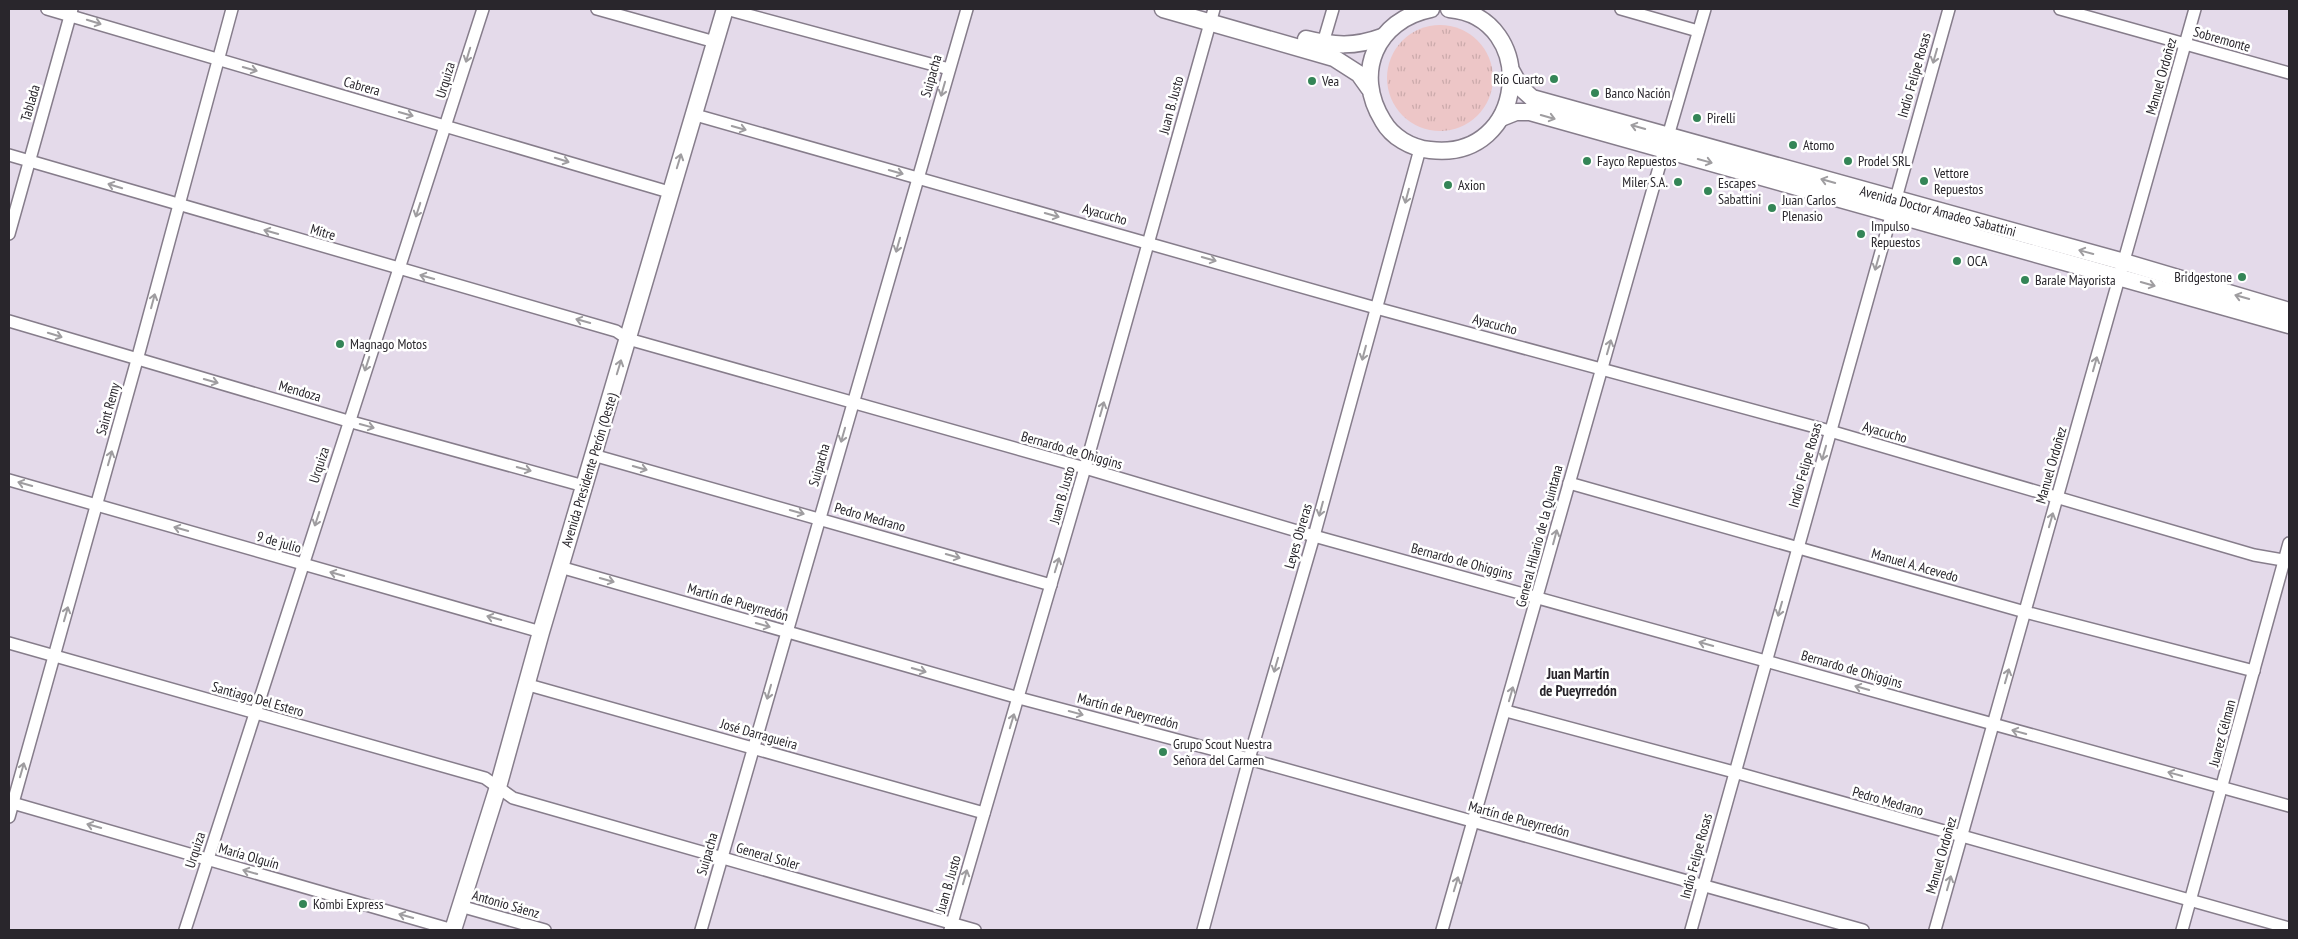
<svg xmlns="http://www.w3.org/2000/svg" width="2298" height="939" font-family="'PT Sans Narrow',sans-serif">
<defs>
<pattern id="grass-tufts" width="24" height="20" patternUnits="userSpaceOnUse" patternTransform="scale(1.25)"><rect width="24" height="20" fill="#edc6c7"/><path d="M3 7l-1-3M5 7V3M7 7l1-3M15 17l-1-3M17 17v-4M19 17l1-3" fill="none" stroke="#cbaaab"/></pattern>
</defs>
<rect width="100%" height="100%" fill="#e4daea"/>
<circle fill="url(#grass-tufts)" cx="1440" cy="78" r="53"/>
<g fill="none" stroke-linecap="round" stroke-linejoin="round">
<defs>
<g id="minor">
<path d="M47,9l622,183"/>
<path d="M597,9l118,33"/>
<path d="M726,9l223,60"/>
<path d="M1621,9l77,22"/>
<path d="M2060,9l229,64"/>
<path d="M1323,43l10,-34"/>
<path d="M692,114l684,194 454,123 424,124 35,6"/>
<path d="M1668,136l37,-127"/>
<path d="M9,155l607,176 12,8 457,129 229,68 975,270"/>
<path d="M9,234l63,-225"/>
<path d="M9,321l339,100 236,65"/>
<path d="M593,455l458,130"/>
<path d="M9,480l532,152"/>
<path d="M1569,483l456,129 229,59"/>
<path d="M560,567l459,131 230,61 614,171"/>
<path d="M9,643l476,135 28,20 462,132"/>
<path d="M525,684l459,129"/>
<path d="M1506,711l228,61 555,156"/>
<path d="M9,802l444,128"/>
<path d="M9,817l128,-457 95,-351"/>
<path d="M460,906l85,24"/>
<path d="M185,930l298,-921"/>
<path d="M701,930l266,-921"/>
<path d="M950,930l135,-462 129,-459"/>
<path d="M1203,930l46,-171 65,-223 106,-387"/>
<path d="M1442,930l222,-780"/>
<path d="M1691,930l258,-921"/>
<path d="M1935,930l260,-921"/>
<path d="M2182,930l107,-387"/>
</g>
<g id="secondary">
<path d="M1163,9l171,49 25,16 10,14"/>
<path d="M1431,9c-55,11 -78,64 -48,112 9,16 28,27 47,29 98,12 110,-133 19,-141"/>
<path d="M1306,39c28,7 49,8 76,-2"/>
<path d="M1512,72l9,16 11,10 592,164 165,49"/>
<path d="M1501,118l15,-6h14l759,213"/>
<path d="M453,930l45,-143 43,-155 184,-623"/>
</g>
</defs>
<use href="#minor" stroke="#867d8b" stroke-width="14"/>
<use href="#secondary" stroke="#867d8b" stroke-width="19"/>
<use href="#minor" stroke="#fff" stroke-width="11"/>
<use href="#secondary" stroke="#fff" stroke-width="16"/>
</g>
<defs><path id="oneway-shaft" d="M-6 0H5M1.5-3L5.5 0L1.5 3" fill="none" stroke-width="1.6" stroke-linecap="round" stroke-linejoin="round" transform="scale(1.25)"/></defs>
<g stroke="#9f9da0">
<use href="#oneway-shaft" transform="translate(94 22) rotate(17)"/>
<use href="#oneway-shaft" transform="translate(468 55) rotate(107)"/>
<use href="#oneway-shaft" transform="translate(1935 56) rotate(106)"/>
<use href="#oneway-shaft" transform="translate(250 69) rotate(16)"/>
<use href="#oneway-shaft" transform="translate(943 89) rotate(106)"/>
<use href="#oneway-shaft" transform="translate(406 114) rotate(16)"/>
<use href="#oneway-shaft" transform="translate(1548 117) rotate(16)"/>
<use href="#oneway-shaft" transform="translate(1638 127) rotate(-164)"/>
<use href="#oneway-shaft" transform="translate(739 128) rotate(16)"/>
<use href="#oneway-shaft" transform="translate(562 160) rotate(17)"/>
<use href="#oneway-shaft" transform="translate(679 161) rotate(-73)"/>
<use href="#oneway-shaft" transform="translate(1705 161) rotate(15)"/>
<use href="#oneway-shaft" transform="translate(896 172) rotate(16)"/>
<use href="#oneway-shaft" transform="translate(1828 181) rotate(-164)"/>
<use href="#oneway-shaft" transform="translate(115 186) rotate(-163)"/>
<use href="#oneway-shaft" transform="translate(1407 196) rotate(105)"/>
<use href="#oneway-shaft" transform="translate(418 210) rotate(108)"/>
<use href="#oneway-shaft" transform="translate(1052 215) rotate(16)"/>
<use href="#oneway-shaft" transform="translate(271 232) rotate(-164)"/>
<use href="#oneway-shaft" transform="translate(898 245) rotate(106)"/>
<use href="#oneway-shaft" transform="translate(2086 252) rotate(-165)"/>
<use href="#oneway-shaft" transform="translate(1209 259) rotate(16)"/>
<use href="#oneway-shaft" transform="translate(1877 263) rotate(106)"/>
<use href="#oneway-shaft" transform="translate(427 277) rotate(-164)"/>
<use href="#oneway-shaft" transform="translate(2148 284) rotate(16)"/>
<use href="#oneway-shaft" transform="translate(2242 297) rotate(-164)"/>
<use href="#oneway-shaft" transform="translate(153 301) rotate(-75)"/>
<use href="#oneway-shaft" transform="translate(583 321) rotate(-164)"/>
<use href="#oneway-shaft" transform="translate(55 335) rotate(17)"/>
<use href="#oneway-shaft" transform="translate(1609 347) rotate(-74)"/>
<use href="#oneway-shaft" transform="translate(1364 353) rotate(105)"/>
<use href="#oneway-shaft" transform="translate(367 364) rotate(108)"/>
<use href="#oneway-shaft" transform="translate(2095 364) rotate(-74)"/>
<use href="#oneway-shaft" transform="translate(619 367) rotate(-73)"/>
<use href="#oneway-shaft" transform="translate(211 381) rotate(16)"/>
<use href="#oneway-shaft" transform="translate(1102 409) rotate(-74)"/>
<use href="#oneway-shaft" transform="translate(367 426) rotate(15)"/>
<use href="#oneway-shaft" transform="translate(843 435) rotate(106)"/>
<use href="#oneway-shaft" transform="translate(1824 453) rotate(106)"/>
<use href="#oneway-shaft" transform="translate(110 458) rotate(-74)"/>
<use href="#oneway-shaft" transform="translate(640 468) rotate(16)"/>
<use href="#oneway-shaft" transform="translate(524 469) rotate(15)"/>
<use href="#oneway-shaft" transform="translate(25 484) rotate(-164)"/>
<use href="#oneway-shaft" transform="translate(1321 509) rotate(105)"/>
<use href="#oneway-shaft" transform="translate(797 512) rotate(16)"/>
<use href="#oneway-shaft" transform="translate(317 519) rotate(108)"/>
<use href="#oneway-shaft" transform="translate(2051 520) rotate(-74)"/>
<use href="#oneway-shaft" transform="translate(181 529) rotate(-164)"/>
<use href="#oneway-shaft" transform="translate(1555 537) rotate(-75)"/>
<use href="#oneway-shaft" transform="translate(953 556) rotate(16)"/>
<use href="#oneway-shaft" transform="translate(1057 565) rotate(-73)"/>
<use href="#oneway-shaft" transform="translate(337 574) rotate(-164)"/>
<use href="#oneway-shaft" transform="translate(607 580) rotate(16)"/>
<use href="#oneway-shaft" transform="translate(1780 609) rotate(106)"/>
<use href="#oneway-shaft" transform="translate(66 614) rotate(-74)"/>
<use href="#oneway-shaft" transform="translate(494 618) rotate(-164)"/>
<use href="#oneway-shaft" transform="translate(763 625) rotate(16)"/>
<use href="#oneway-shaft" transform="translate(1706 644) rotate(-164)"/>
<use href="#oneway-shaft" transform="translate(1276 665) rotate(106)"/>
<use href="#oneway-shaft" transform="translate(919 670) rotate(16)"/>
<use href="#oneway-shaft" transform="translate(2007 676) rotate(-74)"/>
<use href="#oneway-shaft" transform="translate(1862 688) rotate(-164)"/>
<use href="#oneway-shaft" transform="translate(769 692) rotate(106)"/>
<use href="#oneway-shaft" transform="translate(1511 694) rotate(-74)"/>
<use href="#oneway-shaft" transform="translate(1076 713) rotate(15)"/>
<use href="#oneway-shaft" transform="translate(1012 721) rotate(-73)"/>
<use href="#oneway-shaft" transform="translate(2019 732) rotate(-165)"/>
<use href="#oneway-shaft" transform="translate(22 770) rotate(-74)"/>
<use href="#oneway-shaft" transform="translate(2175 774) rotate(-165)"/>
<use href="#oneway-shaft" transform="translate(94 826) rotate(-164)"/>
<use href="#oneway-shaft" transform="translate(250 872) rotate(-164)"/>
<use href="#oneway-shaft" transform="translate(965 877) rotate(-74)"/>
<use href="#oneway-shaft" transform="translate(1949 883) rotate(-74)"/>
<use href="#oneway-shaft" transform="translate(1456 884) rotate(-73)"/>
<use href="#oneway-shaft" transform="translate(406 916) rotate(-164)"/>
</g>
<g fill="#348557" stroke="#fff" stroke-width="2">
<circle cx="1554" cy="79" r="5"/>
<circle cx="1312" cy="81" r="5"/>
<circle cx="1595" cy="93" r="5"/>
<circle cx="1697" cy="118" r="5"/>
<circle cx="1793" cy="145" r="5"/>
<circle cx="1587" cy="161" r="5"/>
<circle cx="1848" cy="161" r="5"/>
<circle cx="1924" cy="181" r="5"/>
<circle cx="1678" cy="182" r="5"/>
<circle cx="1448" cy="185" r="5"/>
<circle cx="1708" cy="191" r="5"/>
<circle cx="1772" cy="208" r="5"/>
<circle cx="1861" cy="234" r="5"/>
<circle cx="1957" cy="261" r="5"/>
<circle cx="2242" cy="277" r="5"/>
<circle cx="2025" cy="280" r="5"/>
<circle cx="340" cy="344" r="5"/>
<circle cx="1163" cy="752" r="5"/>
<circle cx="303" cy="904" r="5"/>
</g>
<g text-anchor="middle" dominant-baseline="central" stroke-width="5" stroke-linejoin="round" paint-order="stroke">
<g font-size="14" fill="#29262c" stroke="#fff">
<text transform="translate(2222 39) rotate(16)">Sobremonte</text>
<text transform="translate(1914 75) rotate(-74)">Indio Felipe Rosas</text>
<text transform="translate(931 76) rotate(-74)">Suipacha</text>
<text transform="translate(2161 76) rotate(-74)">Manuel Ordoñez</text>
<text transform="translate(445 80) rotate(-73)">Urquiza</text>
<text transform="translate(362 86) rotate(16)">Cabrera</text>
<text transform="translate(30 103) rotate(-74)">Tablada</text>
<text transform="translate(1171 105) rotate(-75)">Juan B. Justo</text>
<text transform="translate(1938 211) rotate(15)">Avenida Doctor Amadeo Sabattini</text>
<text transform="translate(1105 214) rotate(16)">Ayacucho</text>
<text transform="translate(323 232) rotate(16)">Mitre</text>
<text transform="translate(1495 324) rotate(15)">Ayacucho</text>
<text transform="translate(300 391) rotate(16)">Mendoza</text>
<text transform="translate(108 409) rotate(-74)">Saint Remy</text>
<text transform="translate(1885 432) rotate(16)">Ayacucho</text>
<text transform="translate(1072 450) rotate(16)">Bernardo de Ohiggins</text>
<text transform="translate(319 465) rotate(-72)">Urquiza</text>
<text transform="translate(819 465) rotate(-74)">Suipacha</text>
<text transform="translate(1805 465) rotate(-74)">Indio Felipe Rosas</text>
<text transform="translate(2051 465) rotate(-74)">Manuel Ordoñez</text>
<text transform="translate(589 470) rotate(-73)">Avenida Presidente Perón (Oeste)</text>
<text transform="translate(1062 495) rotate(-74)">Juan B. Justo</text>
<text transform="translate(870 517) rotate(16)">Pedro Medrano</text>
<text transform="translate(1298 536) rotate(-74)">Leyes Obreras</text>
<text transform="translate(1539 536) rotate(-75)">General Hilario de la Quintana</text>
<text transform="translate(279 542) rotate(16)">9 de julio</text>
<text transform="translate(1462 561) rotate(15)">Bernardo de Ohiggins</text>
<text transform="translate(1915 565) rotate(16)">Manuel A. Acevedo</text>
<text transform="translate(738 602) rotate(16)">Martín de Pueyrredón</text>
<text transform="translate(1852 669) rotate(16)">Bernardo de Ohiggins</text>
<text transform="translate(258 699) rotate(16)">Santiago Del Estero</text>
<text transform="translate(1128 711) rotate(15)">Martín de Pueyrredón</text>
<text transform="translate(2222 733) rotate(-75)">Juarez Célman</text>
<text transform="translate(759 734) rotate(16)">José Darragueira</text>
<text transform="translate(1888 801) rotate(16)">Pedro Medrano</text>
<text transform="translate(1519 819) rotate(15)">Martín de Pueyrredón</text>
<text transform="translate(195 850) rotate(-72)">Urquiza</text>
<text transform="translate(707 854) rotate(-74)">Suipacha</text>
<text transform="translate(1941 855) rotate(-74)">Manuel Ordoñez</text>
<text transform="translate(249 856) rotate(16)">María Olguín</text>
<text transform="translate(768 856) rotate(16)">General Soler</text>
<text transform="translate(1696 856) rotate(-75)">Indio Felipe Rosas</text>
<text transform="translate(948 884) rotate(-74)">Juan B. Justo</text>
<text transform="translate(506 904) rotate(16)">Antonio Sáenz</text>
</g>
<g font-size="14" fill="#29262c" stroke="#fff" text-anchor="start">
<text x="1544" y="79" text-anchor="end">Río Cuarto</text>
<text x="1322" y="81">Vea</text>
<text x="1605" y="93">Banco Nación</text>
<text x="1707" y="118">Pirelli</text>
<text x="1803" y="145">Atomo</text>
<text x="1597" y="161">Fayco Repuestos</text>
<text x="1858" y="161">Prodel SRL</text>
<text x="1934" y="173">Vettore<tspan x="1934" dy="16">Repuestos</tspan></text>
<text x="1668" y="182" text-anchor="end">Miler S.A.</text>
<text x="1718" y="183">Escapes<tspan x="1718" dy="16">Sabattini</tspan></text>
<text x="1458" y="185">Axion</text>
<text x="1782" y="200">Juan Carlos<tspan x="1782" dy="16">Plenasio</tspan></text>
<text x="1871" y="226">Impulso<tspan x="1871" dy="16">Repuestos</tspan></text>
<text x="1967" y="261">OCA</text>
<text x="2232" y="277" text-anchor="end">Bridgestone</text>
<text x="2035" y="280">Barale Mayorista</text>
<text x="350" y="344">Magnago Motos</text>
<text x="1173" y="744">Grupo Scout Nuestra<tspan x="1173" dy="16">Señora del Carmen</tspan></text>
<text x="313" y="904">Kombi Express</text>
</g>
<g font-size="15" font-weight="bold" fill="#29262c" stroke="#fff">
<text x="1578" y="673">Juan Martín<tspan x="1578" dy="17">de Pueyrredón</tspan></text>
</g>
</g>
<rect width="2298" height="939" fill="none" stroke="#29262c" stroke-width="20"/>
</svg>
